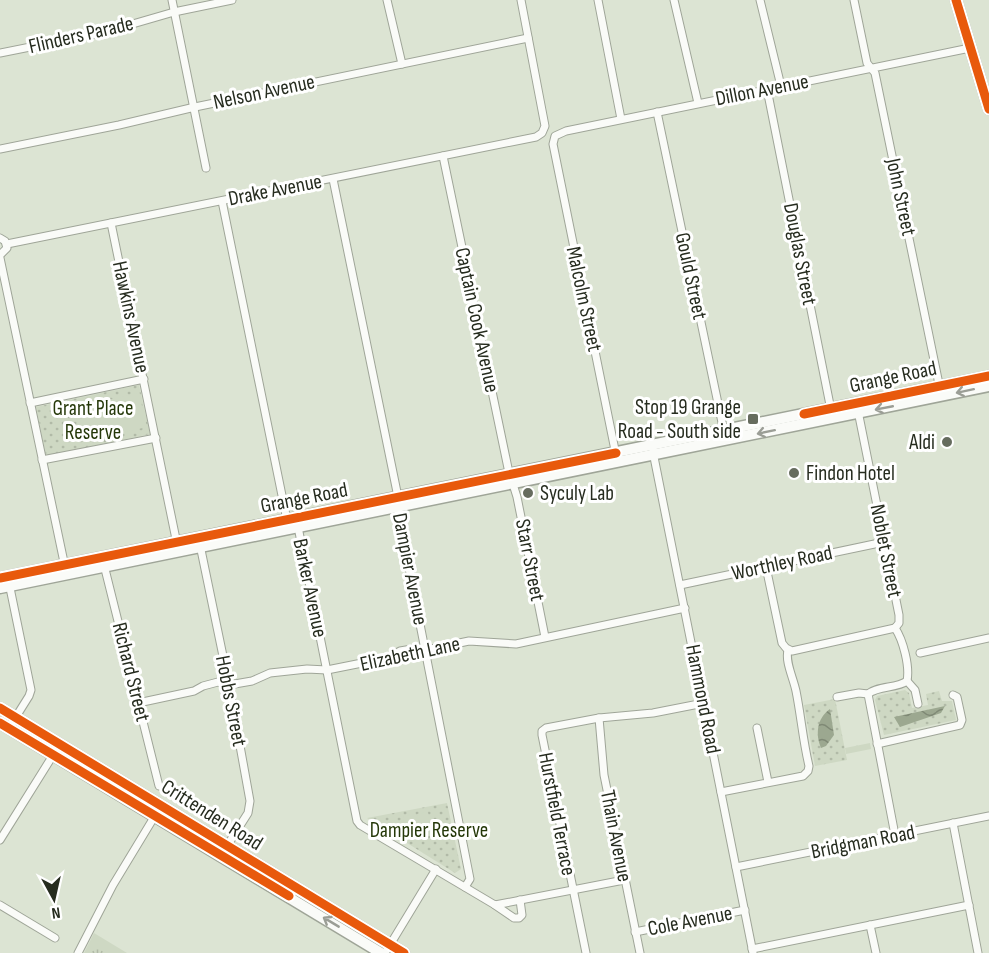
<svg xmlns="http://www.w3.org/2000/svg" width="989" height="953" font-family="'Sofia Sans Condensed',sans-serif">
<defs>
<pattern id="grass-tufts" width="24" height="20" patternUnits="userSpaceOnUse" patternTransform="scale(1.5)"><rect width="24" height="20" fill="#ced8c3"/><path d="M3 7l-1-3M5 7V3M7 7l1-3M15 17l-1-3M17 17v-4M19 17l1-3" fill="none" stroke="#b1baa7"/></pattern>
<pattern id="park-dots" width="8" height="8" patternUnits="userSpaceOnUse" patternTransform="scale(1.5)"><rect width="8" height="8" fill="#ced8c3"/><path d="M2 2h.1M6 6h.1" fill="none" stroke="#b1baa7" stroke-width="1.8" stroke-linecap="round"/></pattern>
<pattern id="water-waves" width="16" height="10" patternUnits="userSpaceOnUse" patternTransform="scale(1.5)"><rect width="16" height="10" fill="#9ca890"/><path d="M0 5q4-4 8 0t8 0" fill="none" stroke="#7f8975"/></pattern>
</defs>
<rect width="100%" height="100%" fill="#dce4d3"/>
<g fill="url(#grass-tufts)">
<path d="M870,743l1,6 -25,5 -1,-6z"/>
<path d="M94,933l33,20h-43z"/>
</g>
<g fill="url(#park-dots)">
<path d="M139,385l11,49 -104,22 -10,-49z"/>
<path d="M905,690l4,3 3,15 16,-3 -2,-11 13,-3 3,10h10l4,19 -72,15 -9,-35 2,-4z"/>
<path d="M835,699l12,61 -32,6 -11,-61z"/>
<path d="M447,803l14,66 -6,4 -88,-55z"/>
</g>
<g fill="#ced8c3">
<path d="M139,393l8,34 -59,13 -7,-34z"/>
<path d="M428,812l4,23 -11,2 -4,-23z"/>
<path d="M414,814l5,24 -11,2 -1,-5 -10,1 -3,-13 10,-2 -1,-5z"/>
</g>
<g fill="url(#water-waves)">
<path d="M945,706l-4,7 -41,14 -6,-10z"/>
<path d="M830,709l4,26 -8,11 -5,2c-6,-14 -4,-30 9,-39z"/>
</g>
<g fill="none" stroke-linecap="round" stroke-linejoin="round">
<defs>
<g id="minor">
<path d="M172,0l34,168"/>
<path d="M387,0l15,64"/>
<path d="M598,0l23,119"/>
<path d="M674,0l24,103"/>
<path d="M760,0l21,86"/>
<path d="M854,0l13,63 8,10 65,316"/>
<path d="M0,53l105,-21 69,-20 58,-12"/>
<path d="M767,89l64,321"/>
<path d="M657,112l67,320"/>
<path d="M0,149l119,-24 76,-18 333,-69"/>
<path d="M443,156l65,312 9,29 28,140"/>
<path d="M333,179l65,318 -1,10 73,372 -5,8"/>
<path d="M222,201l65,319 11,7 59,294 3,4 135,80 129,-25"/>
<path d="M111,223l66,321"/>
<path d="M0,238l5,3 2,7 -7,7"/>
<path d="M7,244l529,-107 6,-4 3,-7 -24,-126"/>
<path d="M0,258l65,309"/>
<path d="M30,403l114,-24"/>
<path d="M858,411l41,204v8l-4,5"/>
<path d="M653,452l100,501"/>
<path d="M616,455l-63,-311 2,-8 11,-5 404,-83"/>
<path d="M42,460l114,-22"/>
<path d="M200,545l29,140 21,116 -2,12 -28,44"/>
<path d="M104,565l55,221"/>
<path d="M766,567l16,76 4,5 6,3 103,-23"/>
<path d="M9,583l22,107 -2,6 -20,32"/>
<path d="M680,585l204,-43"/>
<path d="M920,653l69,-15"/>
<path d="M907,681l8,9 3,14"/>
<path d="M837,697l22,-4 9,1"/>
<path d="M138,703l56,-12 9,-5 15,-4 11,3 23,-4 18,-8 37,-4 20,1 60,-12 13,-7 18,-3 8,2 43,-9 47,3 169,-36"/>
<path d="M599,718l5,57 36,178"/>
<path d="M757,728l11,54"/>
<path d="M877,744l83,-19 2,-5 -5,-23 -4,-2"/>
<path d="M721,792l82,-16 5,-5 1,-5c-6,-25 -8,-50 -13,-75 -3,-14 -11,-29 -8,-41"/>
<path d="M953,823l25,130"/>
<path d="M895,835l-27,-141c11,-9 28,-5 39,-13 3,-15 -4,-41 -12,-53"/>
<path d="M0,840l60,-96"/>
<path d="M736,867l253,-51"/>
<path d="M0,905l55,33"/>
<path d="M495,905l19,13h5l3,-3 -2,-15"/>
<path d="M870,925l6,28"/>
<path d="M635,932l110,-22"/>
<path d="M752,949l217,-44"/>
<path d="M78,953l35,-68 43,-71"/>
<path d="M385,953l51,-84"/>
<path d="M586,953l-44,-218v-4l4,-3 53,-10 54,-5 51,-10"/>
</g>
<g id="secondary">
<path d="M956,0l33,109"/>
<path d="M0,578l989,-202"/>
<path d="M0,588l989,-202"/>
<path d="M0,708l404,245"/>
<path d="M0,723l381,230"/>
</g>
</defs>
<use href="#minor" stroke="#9fa598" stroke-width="9"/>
<use href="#secondary" stroke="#9fa598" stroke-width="13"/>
<use href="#minor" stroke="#fafbf8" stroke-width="7"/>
<use href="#secondary" stroke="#fafbf8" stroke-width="10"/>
<defs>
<g id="cycleway">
<path d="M956,0l33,109"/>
<path d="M804,414l185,-38"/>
<path d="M0,578l616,-125"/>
<path d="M0,708l404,245"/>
<path d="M0,723l289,173"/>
</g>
</defs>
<use href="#cycleway" stroke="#fff" stroke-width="13"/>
<use href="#cycleway" stroke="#e8590c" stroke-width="9"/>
</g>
<defs><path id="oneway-shaft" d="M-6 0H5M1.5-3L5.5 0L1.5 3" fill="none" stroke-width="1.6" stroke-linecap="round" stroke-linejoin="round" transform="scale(1.5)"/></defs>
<g stroke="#9b9e96">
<use href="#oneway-shaft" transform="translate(965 391) rotate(168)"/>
<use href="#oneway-shaft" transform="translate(884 408) rotate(169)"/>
<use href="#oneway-shaft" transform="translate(766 432) rotate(168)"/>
<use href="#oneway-shaft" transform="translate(331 922) rotate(-149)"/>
</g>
<g fill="#666c5e" stroke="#fff" stroke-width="2">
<rect x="747" y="413" width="12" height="12" rx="3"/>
<circle cx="947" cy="442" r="6"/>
<circle cx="794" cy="473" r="6"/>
<circle cx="528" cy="493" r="6"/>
</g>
<g text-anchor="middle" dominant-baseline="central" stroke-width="6" stroke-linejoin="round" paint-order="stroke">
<g font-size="21" fill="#262c1f" stroke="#fff">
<text transform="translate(81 35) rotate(-13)">Flinders Parade</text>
<text transform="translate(762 90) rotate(-11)">Dillon Avenue</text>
<text transform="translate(264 92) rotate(-12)">Nelson Avenue</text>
<text transform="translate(275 190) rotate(-11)">Drake Avenue</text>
<text transform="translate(901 197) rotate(78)">John Street</text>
<text transform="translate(800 254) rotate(79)">Douglas Street</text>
<text transform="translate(691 276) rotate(78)">Gould Street</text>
<text transform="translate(584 299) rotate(78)">Malcolm Street</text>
<text transform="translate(131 317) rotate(78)">Hawkins Avenue</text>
<text transform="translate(477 320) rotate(78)">Captain Cook Avenue</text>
<text transform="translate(893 377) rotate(-12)">Grange Road</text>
<text transform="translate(304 498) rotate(-11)">Grange Road</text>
<text transform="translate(886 551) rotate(79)">Noblet Street</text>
<text transform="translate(530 560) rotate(79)">Starr Street</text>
<text transform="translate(782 563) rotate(-12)">Worthley Road</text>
<text transform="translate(410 569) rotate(79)">Dampier Avenue</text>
<text transform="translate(310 588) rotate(78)">Barker Avenue</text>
<text transform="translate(410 654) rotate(-12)">Elizabeth Lane</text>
<text transform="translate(131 672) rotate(76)">Richard Street</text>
<text transform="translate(703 699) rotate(79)">Hammond Road</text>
<text transform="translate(231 701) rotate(79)">Hobbs Street</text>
<text transform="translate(557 814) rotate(79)">Hurstfield Terrace</text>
<text transform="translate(212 815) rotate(32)">Crittenden Road</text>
<text transform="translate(616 836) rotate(79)">Thain Avenue</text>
<text transform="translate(863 842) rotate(-11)">Bridgman Road</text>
<text transform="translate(690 921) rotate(-11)">Cole Avenue</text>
</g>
<g font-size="21" fill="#262c1f" stroke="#fff" text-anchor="end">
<text x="741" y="407">Stop 19 Grange<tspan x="741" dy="24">Road - South side</tspan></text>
<text x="935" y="442">Aldi</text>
<text x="806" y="473" text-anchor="start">Findon Hotel</text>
<text x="540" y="493" text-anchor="start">Syculy Lab</text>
</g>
<g font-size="21" fill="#253809" stroke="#fff">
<text x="93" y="408">Grant Place<tspan x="93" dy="24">Reserve</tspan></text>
<text x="429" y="830">Dampier Reserve</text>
</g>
</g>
<g transform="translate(54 899) rotate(172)" stroke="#ffffff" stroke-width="4.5" paint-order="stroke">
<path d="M0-4.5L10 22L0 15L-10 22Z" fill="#262c1f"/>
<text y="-9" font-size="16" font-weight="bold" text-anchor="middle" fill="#262c1f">N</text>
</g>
</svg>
